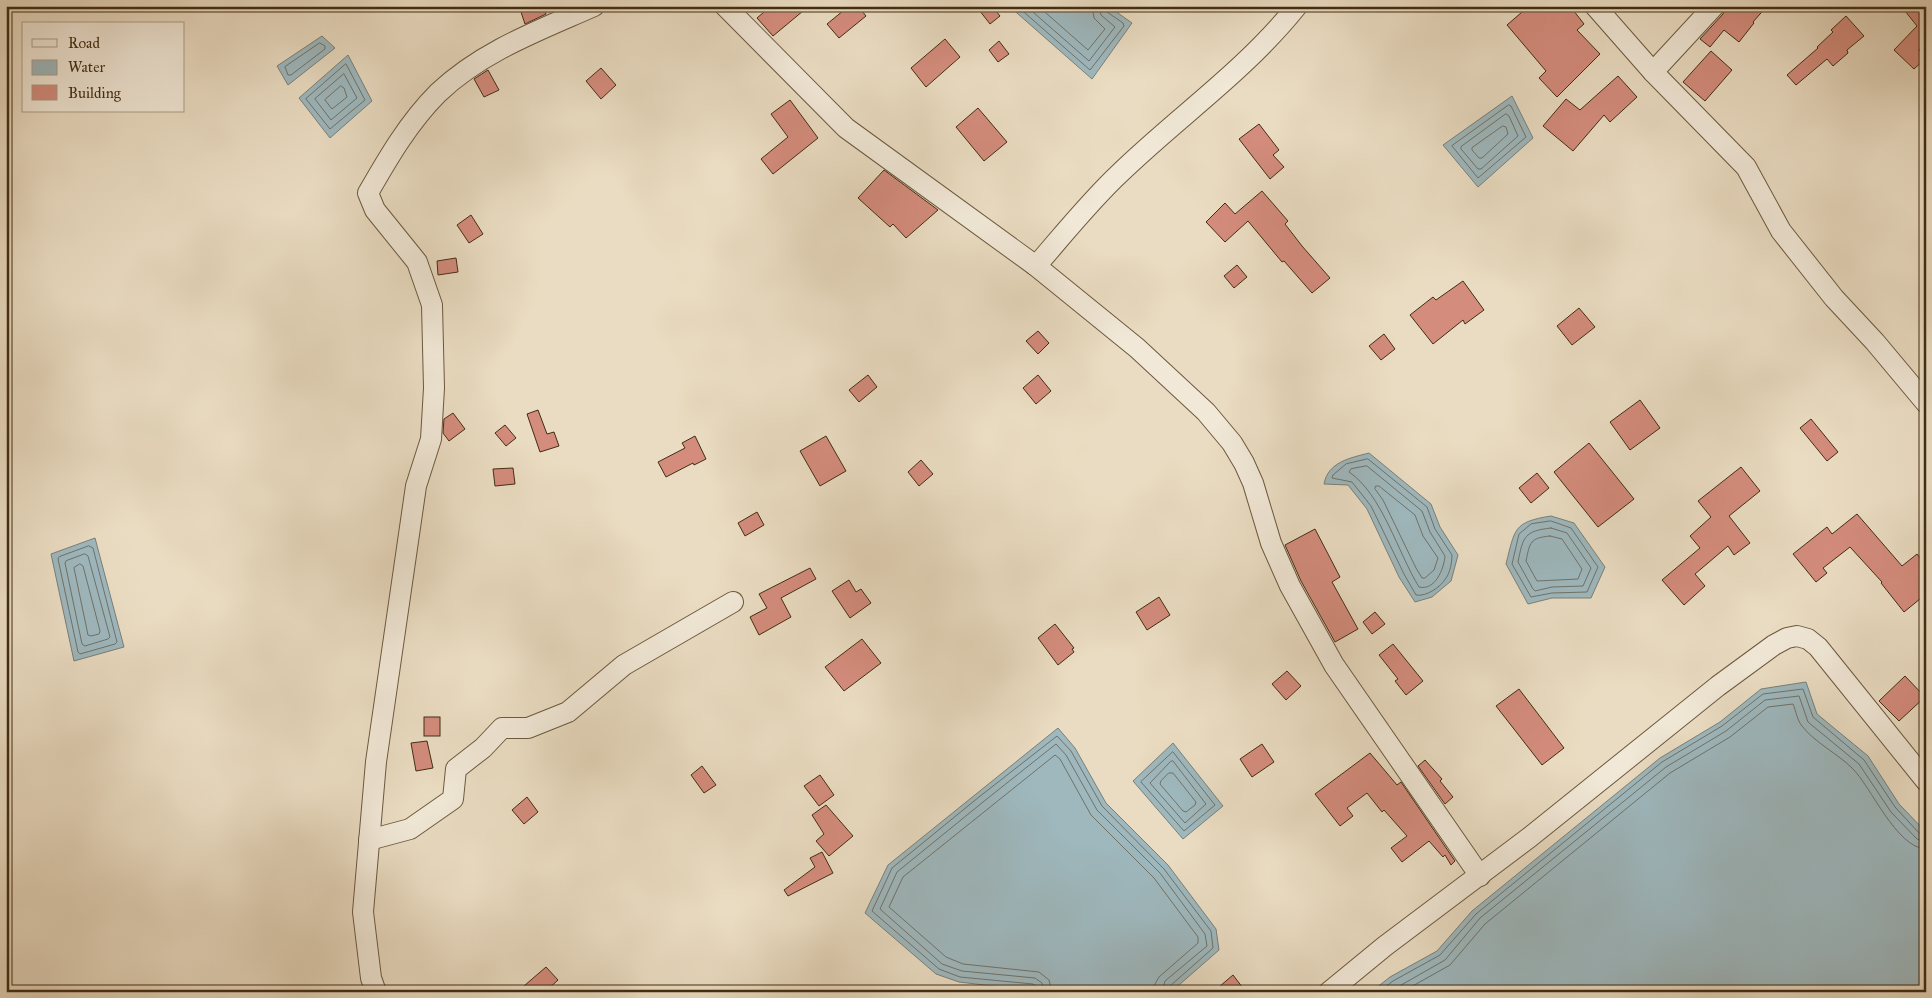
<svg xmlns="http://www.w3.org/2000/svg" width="1932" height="998" font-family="'IM FELL Great Primer',serif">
<rect width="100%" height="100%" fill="#eadcc2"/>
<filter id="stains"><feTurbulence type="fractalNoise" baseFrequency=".004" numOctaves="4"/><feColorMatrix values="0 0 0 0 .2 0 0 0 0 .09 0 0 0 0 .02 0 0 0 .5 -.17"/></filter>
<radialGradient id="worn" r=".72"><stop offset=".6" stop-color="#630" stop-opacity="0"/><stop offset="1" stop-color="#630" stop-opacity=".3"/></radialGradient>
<g fill="#9eb8be" stroke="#798079">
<path d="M1009,6h99l24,17 -40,56z"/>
<path d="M322,36l13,12 -47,37 -11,-19z"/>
<path d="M348,55l24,46 -42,37 -31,-40z"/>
<path d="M1512,96l21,42 -55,49 -35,-42z"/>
<path d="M1369,453l62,51 9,23 18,28 -7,26 -19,16 -17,5 -16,-25 -32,-68 -19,-24 -24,-1c4,-22 26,-26 45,-31z"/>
<path d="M1551,516l23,7 31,44 -14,31h-39l-24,6 -22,-40c9,-35 7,-42 45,-48z"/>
<path d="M95,538l29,109 -50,14 -23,-107z"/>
<path d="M1806,682l11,32 51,42 31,48 27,28v160h-555l19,-15 47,-26 35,-40 188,-153 60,-36 41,-33z"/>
<path d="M1058,728l17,20 31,55 62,62 48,64 3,21 -48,42h-128l-84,-10 -23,-8 -71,-61 23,-48z"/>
<path d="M1173,743l50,63 -40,33 -50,-58z"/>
</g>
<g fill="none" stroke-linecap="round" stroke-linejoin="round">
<g stroke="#707268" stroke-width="1">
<path d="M1017,6l73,64 34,-44 -1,-3 -16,-11 -1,-6"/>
<path d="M1026,6l63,55 26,-34 -14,-12 -2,-9"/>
<path d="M1038,6l50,44 17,-21 -11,-11 -2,-12"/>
<path d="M320,43l5,3v3l-34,26h-3l-3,-8z"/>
<path d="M346,64l19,36 -35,29 -24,-30z"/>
<path d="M344,74l13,24 -26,22 -16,-21z"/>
<path d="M341,86l3,2 3,9 -15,12 -7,-9z"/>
<path d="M1509,105l2,1 15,31 -48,41 -26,-32z"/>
<path d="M1506,114l3,2 9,20 -37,33h-3l-17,-20v-2z"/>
<path d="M1503,126l3,1 2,7 -26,24h-3l-7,-8v-2z"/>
<path d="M1368,459l59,48 8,22 17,26c0,7 -2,18 -6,23 -5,9 -20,19 -30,17l-12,-21 -33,-68 -19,-24 -20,-4 1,-3 13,-11z"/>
<path d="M1367,466l55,45 8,21 15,24c-1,13 -10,35 -26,31 -21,-34 -37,-93 -70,-115l2,-3z"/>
<path d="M1376,486h3l36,29 8,21 15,22 -4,12 -9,8h-3l-6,-10 -33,-68 -8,-11z"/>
<path d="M1551,521l20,7 27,39 -11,25 -35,1 -21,4 -19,-33 7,-30 12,-10z"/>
<path d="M1551,528l16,5 24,35 -8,18 -31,1 -17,4 -2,-2 -15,-27c5,-25 6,-31 33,-34z"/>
<path d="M1550,536l12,3 20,30 -4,10 -41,2 -11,-20c4,-19 4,-23 24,-25z"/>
<path d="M89,546l4,2 24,94 -2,2 -35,10 -2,-2 -20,-93 1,-2z"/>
<path d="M85,554l3,2 22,81 -2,2 -23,7 -3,-2 -17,-81 1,-2z"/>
<path d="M80,564l3,2 17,65 -1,3 -8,2 -3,-1 -14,-67z"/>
<path d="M1173,752l42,53 -31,26 -43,-49z"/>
<path d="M1173,761l33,43 -21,19 -35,-40 20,-21z"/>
<path d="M1169,773h4l23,29 -1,3 -9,7 -3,-1 -23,-27 1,-3z"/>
<path d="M1038,992l-1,-5 -4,-3 -73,-7 -21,-8 -67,-58 20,-43 87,-71 78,-61 14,15 31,55 62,63 47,62 2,17 -43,38 -2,6"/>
<path d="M1044,992l-2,-9 -7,-5 -73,-7 -20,-7 -62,-55 17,-37 86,-70 73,-58 10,11 31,55 63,63 45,61 2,12 -42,35 -3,11"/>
<path d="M1052,992l-3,-12 -10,-8 -76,-8 -17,-7 -57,-50 14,-30 152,-122 5,4 31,56 63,63 44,59v6l-39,34 -4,7 -1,8"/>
<path d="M1379,992l14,-11 47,-26 36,-41 186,-152 60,-36 41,-32 40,-5 10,28 51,43 31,47 25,27 6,1"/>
<path d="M1389,992l56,-32 35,-42 186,-151 60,-36 39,-31 34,-4 9,26 51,42 32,48 26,27 9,3"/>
<path d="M1402,992l48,-27 35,-41 185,-151 60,-36 38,-30 25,-3c3,7 4,16 9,22 12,16 36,28 50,42 19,18 44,80 74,81"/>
</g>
</g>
<g fill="#d48c7d" stroke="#422d12">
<path d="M519,6h24l3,8 -21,10z"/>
<path d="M771,6h38l-36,30 -16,-18z"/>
<path d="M849,6h9l8,10 -27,22 -12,-14z"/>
<path d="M976,6h16l8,10 -10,8z"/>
<path d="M1529,6h41l14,18 -7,6 23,24 -43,43 -18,-19 7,-7 -39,-46z"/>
<path d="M1726,6h41l-14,16 1,1 -15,19 -15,-12 -14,17 -10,-8 23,-25z"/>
<path d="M1901,6h25v36l-7,8 7,8 -12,11 -20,-19 23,-24z"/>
<path d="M1846,16l18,20 -17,14 1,3 -15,13 -6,-7 -31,26 -9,-10 31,-27 -1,-1 16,-15 -2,-2z"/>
<path d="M945,39l15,18 -34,30 -15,-19z"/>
<path d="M999,41l10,13 -11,8 -9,-12z"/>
<path d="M1711,51l21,19 -27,31 -22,-19z"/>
<path d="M601,68l15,17 -15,14 -15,-18z"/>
<path d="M488,70l11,20 -15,7 -10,-18z"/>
<path d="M1618,76l19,21 -27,25 -6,-7 -31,36 -30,-25 23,-27 14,11z"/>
<path d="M790,100l28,38 -45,36 -12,-15 27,-22 -17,-23z"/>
<path d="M978,108l29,34 -23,19 -28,-34z"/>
<path d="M1259,124l20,26 -6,5 11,12 -14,12 -31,-40z"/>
<path d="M884,170l54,40 -32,28 -13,-14 -3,3 -32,-29z"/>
<path d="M1262,191l26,30 -3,3 17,22 28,32 -18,15 -28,-32 -2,1 -34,-41 -23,21 -19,-20 19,-19 10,11z"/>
<path d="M471,215l12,19 -14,9 -12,-18z"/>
<path d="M456,258l2,14 -20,3 -1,-14z"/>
<path d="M1237,265l10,12 -13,11 -10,-12z"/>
<path d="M1463,281l21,29 -19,14 -2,-4 -30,24 -23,-29 23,-18 3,3z"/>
<path d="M1579,308l16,19 -23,18 -15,-19z"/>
<path d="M1038,331l11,12 -11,11 -12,-13z"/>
<path d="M1384,334l11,15 -14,11 -12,-14z"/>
<path d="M868,375l9,12 -18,15 -10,-12z"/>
<path d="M1038,375l13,16 -15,13 -13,-16z"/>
<path d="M1640,400l20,28 -30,22 -20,-28z"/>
<path d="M538,410l9,24 7,-2 5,14 -19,6 -13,-38z"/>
<path d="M453,413l12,16 -16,12 -6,-8 1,-14z"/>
<path d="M1811,419l27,33 -11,9 -27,-33z"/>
<path d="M505,425l11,13 -10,8 -11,-13z"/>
<path d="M695,436l11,23 -12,6 -1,-2 -27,14 -8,-15 27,-14 -3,-5z"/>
<path d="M826,436l20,35 -26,15 -20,-35z"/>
<path d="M1589,443l45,56 -36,28 -44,-55z"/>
<path d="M921,460l12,14 -14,12 -11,-14z"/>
<path d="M1741,467l19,24 -31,25 21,27 -16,12 -6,-9 -33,28 10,12 -21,19 -22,-25 38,-32 -10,-12 21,-19 -13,-16z"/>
<path d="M513,468l2,16 -20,2 -2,-17z"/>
<path d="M1537,473l12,15 -18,15 -12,-15z"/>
<path d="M757,512l7,13 -19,11 -7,-13z"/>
<path d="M1857,514l45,52 15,-12 9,11v29l-22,18 -23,-29 1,-1 -32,-35 -27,21 4,5 -11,9 -23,-28 34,-27 5,7z"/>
<path d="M1315,529l25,48 -8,5 26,47 -23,13 -34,-61 -16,-36z"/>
<path d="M810,568l6,11 -35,19 10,19 -32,18 -9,-18 17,-9 -8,-14z"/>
<path d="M849,580l7,12 5,-3 10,14 -21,15 -18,-27z"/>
<path d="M1159,597l11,18 -23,15 -11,-18z"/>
<path d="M1375,612l10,12 -13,10 -9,-12z"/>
<path d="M1055,624l19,24 -2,1 2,3 -16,13 -20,-27z"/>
<path d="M862,639l19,24 -37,28 -19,-24z"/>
<path d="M1393,644l30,37 -17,14 -11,-14 3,-2 -19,-24z"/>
<path d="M1287,671l14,15 -15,14 -14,-16z"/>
<path d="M1905,676l20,21 -26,24 -20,-20z"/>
<path d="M1519,689l45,59 -22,17 -46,-59z"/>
<rect x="424" y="717" width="16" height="19"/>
<path d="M427,741l6,27 -17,3 -5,-28z"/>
<path d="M1262,744l12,18 -22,15 -12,-18z"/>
<path d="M1370,753l27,32 4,-3 54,79 -4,4 -6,-10 -2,2 -14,-16 -27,21 -11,-14 16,-12 -23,-26 -2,2 -15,-19 -20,15 6,8 -13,10 -25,-32z"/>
<path d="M1425,760l17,19 -2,2 13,16 -8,7 -27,-38z"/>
<path d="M702,766l14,19 -12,8 -13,-18z"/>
<path d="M820,775l14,20 -15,11 -15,-20z"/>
<path d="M527,797l11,15 -14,12 -12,-14z"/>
<path d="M826,805l27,31 -24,20 -13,-15 8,-7 -12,-19z"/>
<path d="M822,852l11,21 -45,23 -4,-6 31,-23 -5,-9z"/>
<path d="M546,967l12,13 -13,12h-28z"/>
<path d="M1233,975l13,17h-33z"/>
</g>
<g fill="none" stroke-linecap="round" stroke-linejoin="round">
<defs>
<g id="minor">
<path d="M725,6l121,122 190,138 101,82 69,64 26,31 12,20 9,20 18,60 19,43 44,79 146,211"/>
<path d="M1595,6l58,66 93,95 35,64 53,67 41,44 51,61"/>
<path d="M1653,72l61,-66"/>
<path d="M1036,266c27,-31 54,-65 84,-93 59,-57 125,-102 177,-167"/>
<path d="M369,840l41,-11 43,-30 3,-30 27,-21 19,-20h26l40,-16 56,-47 109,-63"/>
<path d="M376,992l-5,-14 -8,-66 13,-150 40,-276 15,-47 3,-51 -2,-83 -15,-43 -42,-52 -7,-17c20,-35 41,-71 70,-100 44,-42 102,-63 156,-87"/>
<path d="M1329,992l56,-46 145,-109 188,-151 56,-41 13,-7 10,-2 11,3 10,8 108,134"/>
</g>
</defs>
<use href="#minor" stroke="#6c593e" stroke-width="22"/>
<use href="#minor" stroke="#f1e8d7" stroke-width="20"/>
</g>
<rect width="1932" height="998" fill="none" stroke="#eadcc2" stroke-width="25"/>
<rect x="8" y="8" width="1917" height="983" fill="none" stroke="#422d12" stroke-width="2.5"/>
<rect x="12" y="12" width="1907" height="973" fill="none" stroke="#422d12"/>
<rect x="22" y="22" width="162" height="90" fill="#f1e8d7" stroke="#ab9d88"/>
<rect x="32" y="39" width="25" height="8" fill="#f1e8d7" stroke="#ab9d88"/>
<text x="68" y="48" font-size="15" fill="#422d12">Road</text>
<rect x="32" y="60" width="25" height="15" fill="#9eb8be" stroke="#ab9d88"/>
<text x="68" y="72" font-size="15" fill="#422d12">Water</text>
<rect x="32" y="85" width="25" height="15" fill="#d48c7d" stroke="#ab9d88"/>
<text x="68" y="98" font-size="15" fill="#422d12">Building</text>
<rect width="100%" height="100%" filter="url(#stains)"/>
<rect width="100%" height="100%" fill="url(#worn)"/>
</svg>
